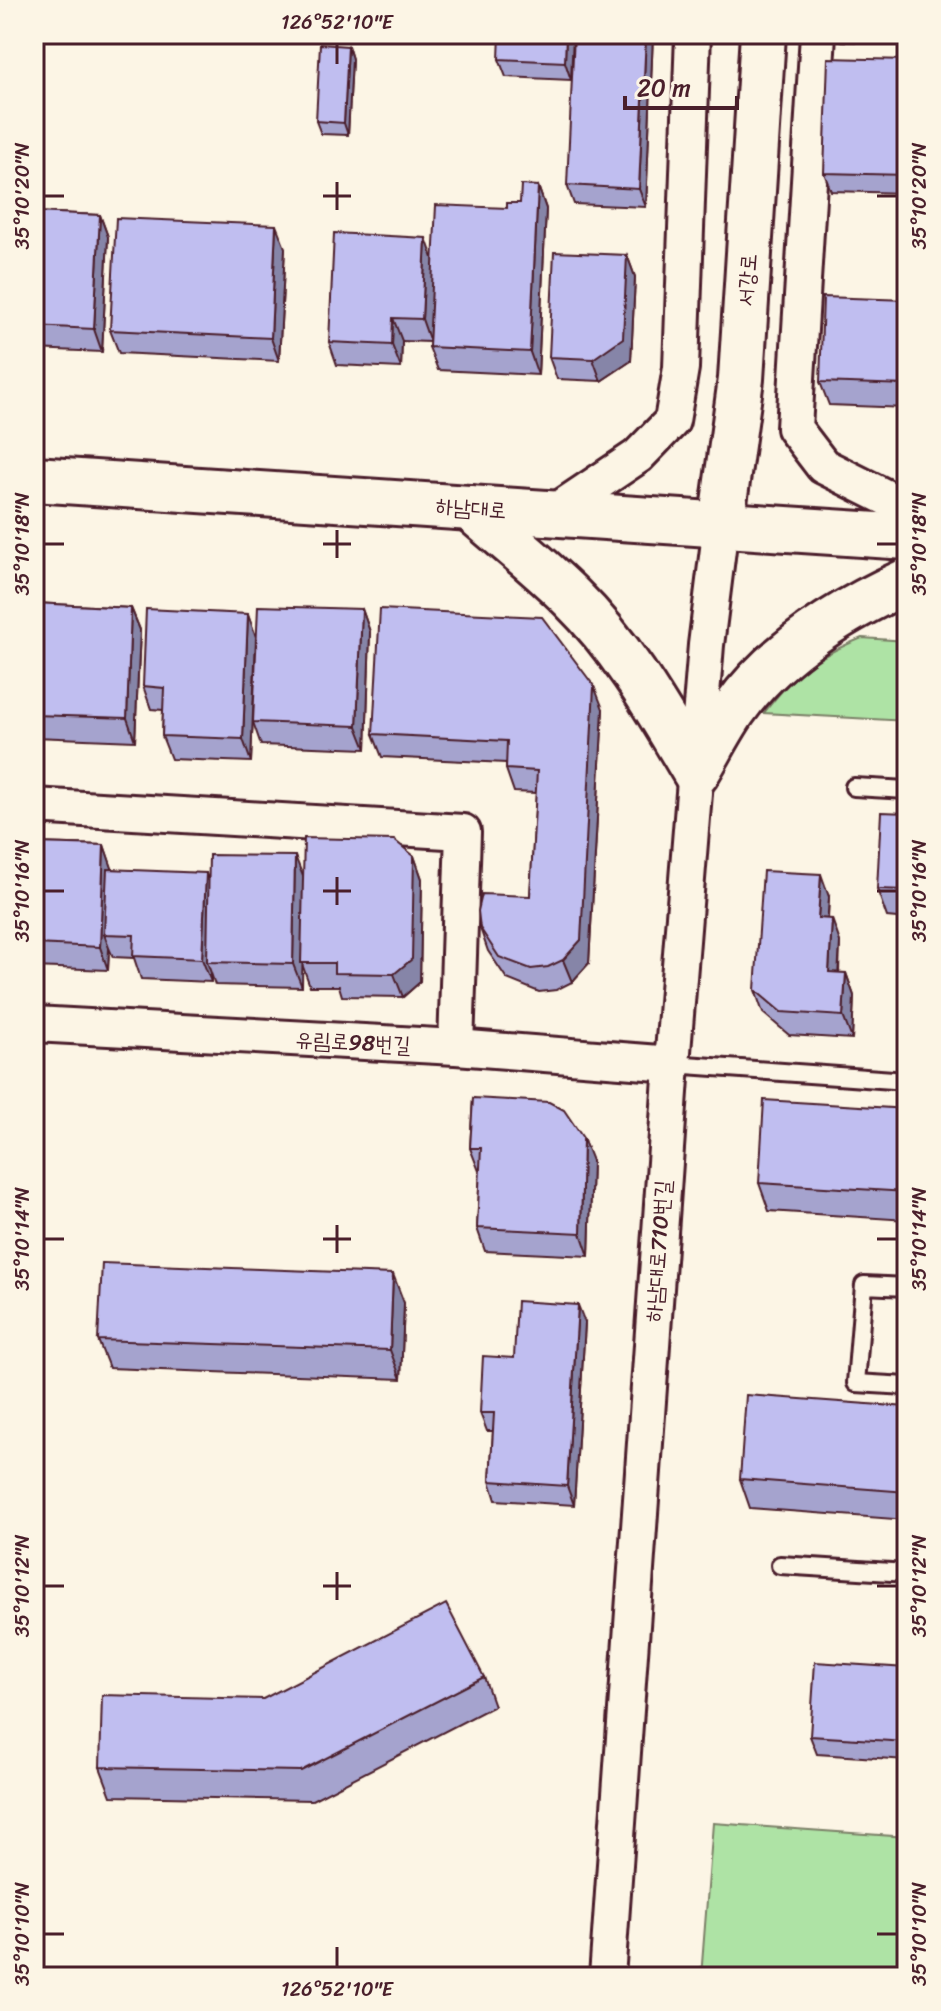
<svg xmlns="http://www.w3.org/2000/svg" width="941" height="2011" font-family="Sriracha,'Poor Story',sans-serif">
<rect width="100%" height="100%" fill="#fcf5e5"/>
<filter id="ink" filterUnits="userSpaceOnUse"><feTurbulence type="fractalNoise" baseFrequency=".0125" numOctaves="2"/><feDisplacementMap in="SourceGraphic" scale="16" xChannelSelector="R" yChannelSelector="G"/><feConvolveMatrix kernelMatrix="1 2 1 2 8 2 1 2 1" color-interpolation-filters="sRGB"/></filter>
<g filter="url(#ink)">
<g fill="#aee3a5" stroke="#7c8168" stroke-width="2">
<path d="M862,638l45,3v80l-143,-8c31,-41 51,-56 98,-75z"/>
<path d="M713,1823l194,14v140h-206z"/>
</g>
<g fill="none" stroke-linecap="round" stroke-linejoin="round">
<defs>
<g id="service">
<path d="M854,787l53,3"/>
<path d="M672,1064l235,17"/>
<path d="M907,1287l-43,-2 -8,98 51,3"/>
<path d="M780,1565l127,8"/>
</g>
<g id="minor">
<path d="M818,34l-24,394 29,38 84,42"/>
<path d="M553,513l85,-57 34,-35 9,-53 12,-334"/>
<path d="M34,806l429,26 -7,215"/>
<path d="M34,1024l422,23 216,17"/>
<path d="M607,1977l65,-913 34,-419 15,-120"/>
</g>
<g id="secondary">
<path d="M34,479l873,58"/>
<path d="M470,508c34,30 70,58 102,90 52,51 87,114 124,176 13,-21 24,-44 38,-64 42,-60 109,-100 173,-129"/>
<path d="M721,525l20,-146 22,-345"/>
</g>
</defs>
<use href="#service" stroke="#4a1f2b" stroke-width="22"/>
<use href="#minor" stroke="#4a1f2b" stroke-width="40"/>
<use href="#secondary" stroke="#4a1f2b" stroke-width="50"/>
<use href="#service" stroke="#fcf5e5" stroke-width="16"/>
<use href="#minor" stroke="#fcf5e5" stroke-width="34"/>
<use href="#secondary" stroke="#fcf5e5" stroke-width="44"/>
</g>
<g fill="#a5a3ce" stroke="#4a1f2b" stroke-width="2">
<path d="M573,34l-2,46 -65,-3 -7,-18z"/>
<path d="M653,34l-7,173 -72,-3 -7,-19z"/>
<path d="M840,34h67v9l-65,-2z"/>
<path d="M348,46l4,13 -4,76 -27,-1 -5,-13z"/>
<path d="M907,60v133l-76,-2 -7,-18z"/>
<path d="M538,186l8,23 -8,166 -100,-5 -9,-23 1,-5 -28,-1 -1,27 -64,-3 -8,-23 105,-83 86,-56z"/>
<path d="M34,212l66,3 8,22 -6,115 -68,-3z"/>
<path d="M285,248l-6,113 -160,-8 -9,-23z"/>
<path d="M627,255l8,22 -4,84 -30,20 -44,-2 -8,-22z"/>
<path d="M907,300v108l-78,-3 -9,-23z"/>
<path d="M34,603l97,5 9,22 -5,111 -101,-4z"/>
<path d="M362,609l8,23 -4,117 -105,-4 -8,-23z"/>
<path d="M248,614l8,23 -5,125 -80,-3 -9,-23 1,-26 -12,-1 -8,-23z"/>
<path d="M603,709l-14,254 -17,19 -16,8 -17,2 -32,-13 -19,-28 -8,-23 50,-32 6,-103 -22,-1 -8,-23v-6l-124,-6 -9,-23z"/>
<path d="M907,813v106l-20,-2 -10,-28z"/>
<path d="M34,843l70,2 8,24 96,11 95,-2 111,-22 8,23 -2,103 -17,15 -61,-1 -3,-10h-29l-8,-22v23l-87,-2 -4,-12v9l-70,-3 -7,-21 -21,-1 -4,-9 -1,22 -74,-3z"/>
<path d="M829,897l-1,22 12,23 -1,31h7l8,23 -2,43 -63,-4 -26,-22 -8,-23z"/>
<path d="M473,1098l119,63 -3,95 -104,-5 -8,-23 3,-57h-1l-9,-23z"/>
<path d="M907,1109v111l-138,-9 -10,-28z"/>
<path d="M404,1303l-3,76 -292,-11 -11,-28z"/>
<path d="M585,1323l-11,182 -78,-5 -6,-19 3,-50h-6l-7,-18 34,-55z"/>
<path d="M907,1407v113l-157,-12 -10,-29z"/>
<path d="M907,1668v92l-90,-6 -7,-18z"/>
<path d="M484,1677l10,29 -182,94 -201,-4 -11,-29 163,-68z"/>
</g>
<g fill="#8685a8" stroke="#4a1f2b" stroke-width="2">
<path d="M566,34h7l-2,46 -6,-18z"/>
<path d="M646,34h7l-7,173 -7,-18z"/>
<path d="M348,46l4,13 -4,76 -4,-12z"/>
<path d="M538,186l8,23 -8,166 -8,-23z"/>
<path d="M100,215l8,22 -6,115 -8,-23z"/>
<path d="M276,225l9,23 -6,113 -8,-23z"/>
<path d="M426,238l8,23 -4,81 -8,-23z"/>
<path d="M627,255l8,22 -4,84 -30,20 -8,-22z"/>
<path d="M393,318l9,23 -1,27 -9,-23z"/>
<path d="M131,608l9,22 -5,111 -8,-23z"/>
<path d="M362,609l8,23 -4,117 -9,-23z"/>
<path d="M248,614l8,23 -5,125 -8,-23z"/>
<path d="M594,686l9,23 -14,254 -17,19 -9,-22z"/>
<path d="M104,845l8,23 -2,66h-6l5,14 -1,22 -8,-23z"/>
<path d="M295,856l9,23 -2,108 -9,-23z"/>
<path d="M414,856l8,23 -2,103 -17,15 -9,-23z"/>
<path d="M206,873l8,23 -7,66 4,11v9l-9,-23z"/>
<path d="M821,874l8,23 -3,44 -8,-23z"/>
<path d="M832,919l8,23 -3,53 -8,-23z"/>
<path d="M846,973l8,23 -2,43 -9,-23z"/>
<path d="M583,1138l9,23 -3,95 -8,-23z"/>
<path d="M393,1274l11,29 -3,76 -11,-29z"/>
<path d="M578,1305l7,18 -11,182 -7,-19z"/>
</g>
<g fill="#c0bef0" stroke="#4a1f2b" stroke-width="2">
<path d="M500,34h66l-1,28 -66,-3z"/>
<path d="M574,34h72l-7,155 -72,-4z"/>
<path d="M320,44l28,2 -4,77 -28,-2z"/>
<path d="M828,58l79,2v115l-83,-2z"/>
<path d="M521,185l17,1 -8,166 -101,-5 7,-142 71,3v-5h13z"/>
<path d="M34,212l66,3 -6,114 -60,-3z"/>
<path d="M116,218l160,7 -5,113 -161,-8z"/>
<path d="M334,233l92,5 -4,81 -29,-1 -1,27 -63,-3z"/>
<path d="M554,252l73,3 -4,83 -30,21 -44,-2z"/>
<path d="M823,297l84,3v85l-87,-3z"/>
<path d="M34,603l97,5 -4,110 -93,-3z"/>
<path d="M258,606l104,3 -5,117 -104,-4z"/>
<path d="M146,609l102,5 -5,125 -81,-3 2,-48 -21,-2z"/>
<path d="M380,609l162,8 52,69 -13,254 -18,20 -15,7 -17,2 -32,-12 -19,-29 -2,-17 4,-17 48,2 7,-125 -31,-2 1,-28 -134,-7z"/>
<path d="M881,812l26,1v77l-30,-1z"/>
<path d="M304,838l90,2 20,16 -2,103 -18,15 -60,-1v-10h-33z"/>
<path d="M34,843l70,2 -4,102 -66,-3z"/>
<path d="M209,855l86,1 -2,108 -86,-2z"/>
<path d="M107,869l99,4 -4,86 -69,-3 1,-21 -30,-1z"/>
<path d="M763,871l58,3 -3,44 14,1 -3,53 17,1 -3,43 -62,-4 -26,-22z"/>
<path d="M473,1098l76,4 15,8 19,28 -2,95 -104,-5 4,-80h-11z"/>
<path d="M764,1100l143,9v83l-148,-9z"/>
<path d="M102,1263l291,11 -3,76 -292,-10z"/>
<path d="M517,1301l61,4 -11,181 -77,-5 4,-68h-14l3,-57 31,2z"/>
<path d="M746,1395l161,12v85l-167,-13z"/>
<path d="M446,1604l38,73 -183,94 -201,-4 2,-72 161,4z"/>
<path d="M815,1662l92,6v74l-97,-6z"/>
</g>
</g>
<path fill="none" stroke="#4a1f2b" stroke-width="3" d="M337,44v20M337,182v28M44,196h20M323,196h28M877,196h20M337,530v28M44,544h20M323,544h28M877,544h20M337,877v28M44,891h20M323,891h28M877,891h20M337,1225v28M44,1239h20M323,1239h28M877,1239h20M337,1572v28M44,1586h20M323,1586h28M877,1586h20M44,1934h20M877,1934h20M337,1947v20"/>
<g text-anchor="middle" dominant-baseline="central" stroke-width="6" stroke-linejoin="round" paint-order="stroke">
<g font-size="22" fill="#4a1f2b" stroke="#fcf5e5">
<text transform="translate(747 280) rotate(-86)">서강로</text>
<text transform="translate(471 508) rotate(4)">하남대로</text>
<text transform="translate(353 1042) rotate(3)">유림로98번길</text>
<text transform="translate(658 1251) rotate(-86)">하남대로710번길</text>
</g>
</g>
<rect width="941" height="2011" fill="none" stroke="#fcf5e5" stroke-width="88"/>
<path d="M625 96v12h112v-12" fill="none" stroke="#4a1f2b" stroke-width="4"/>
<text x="637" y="96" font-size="24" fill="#4a1f2b" stroke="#fcf5e5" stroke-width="6" paint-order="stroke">20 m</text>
<rect x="44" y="44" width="853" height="1923" fill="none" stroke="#4a1f2b" stroke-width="3"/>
<g font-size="20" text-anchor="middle" fill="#4a1f2b">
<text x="337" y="29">126°52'10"E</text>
<text transform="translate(22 196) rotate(-90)" y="7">35°10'20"N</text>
<text transform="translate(919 196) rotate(-90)" y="7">35°10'20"N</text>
<text transform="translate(22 544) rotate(-90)" y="7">35°10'18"N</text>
<text transform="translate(919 544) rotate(-90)" y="7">35°10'18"N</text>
<text transform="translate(22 891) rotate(-90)" y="7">35°10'16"N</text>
<text transform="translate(919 891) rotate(-90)" y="7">35°10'16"N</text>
<text transform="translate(22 1239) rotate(-90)" y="7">35°10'14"N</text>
<text transform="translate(919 1239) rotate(-90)" y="7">35°10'14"N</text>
<text transform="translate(22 1586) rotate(-90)" y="7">35°10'12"N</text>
<text transform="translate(919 1586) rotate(-90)" y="7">35°10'12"N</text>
<text transform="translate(22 1934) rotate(-90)" y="7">35°10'10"N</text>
<text transform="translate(919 1934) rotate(-90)" y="7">35°10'10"N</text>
<text x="337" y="1996">126°52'10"E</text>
</g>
</svg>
